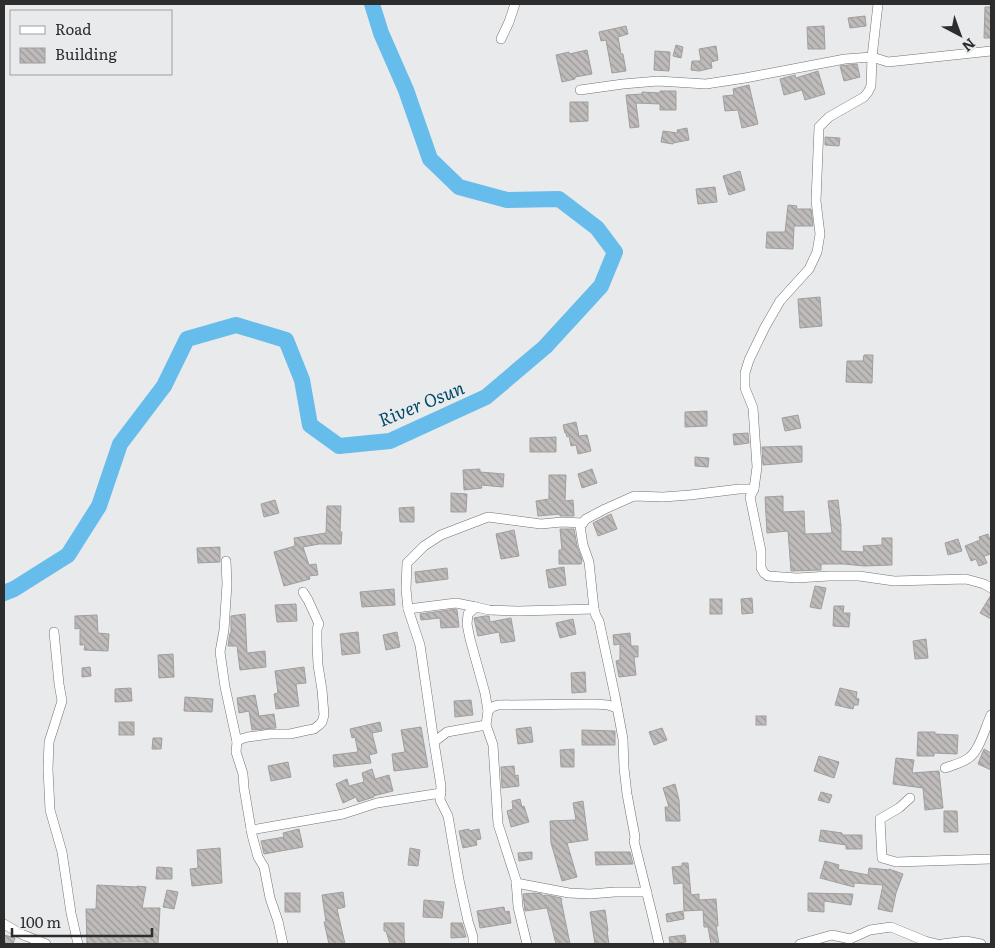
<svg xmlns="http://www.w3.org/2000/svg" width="995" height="948" font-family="Literata,serif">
<defs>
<pattern id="building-back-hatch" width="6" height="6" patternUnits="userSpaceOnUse" patternTransform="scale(1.25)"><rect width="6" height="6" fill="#bebbba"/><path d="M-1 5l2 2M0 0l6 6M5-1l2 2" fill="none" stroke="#9b9898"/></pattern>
</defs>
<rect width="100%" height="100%" fill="#e9eaec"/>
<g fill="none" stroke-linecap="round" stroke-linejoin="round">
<path stroke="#66bceb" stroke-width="16" d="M4,593l10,-4 54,-34 31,-49 21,-62 44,-58 23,-47 49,-14 50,15 16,40 8,45 29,21 51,-5 96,-44 59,-50 56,-61 14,-34 -18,-24 -38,-29 -52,1 -48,-13 -29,-28 -24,-69 -25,-57 -9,-29"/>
</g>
<g fill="url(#building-back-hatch)" stroke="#a19f9e">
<path d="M985,7h6v31h-7z"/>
<path d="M865,16l1,10 -16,2 -2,-10z"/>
<path d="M626,26l2,8 -10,3 3,17h2l3,17 -14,2 -6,-33 -5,1 -2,-9z"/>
<path d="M824,26l1,23h-17l-1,-22z"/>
<path d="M676,45l7,2 -2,11 -8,-2z"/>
<path d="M716,46l2,14 -7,2 1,6 -13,3 -8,-1 1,-9h9l-2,-12z"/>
<path d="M587,50l5,24 -17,3v2l-13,3 -6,-27 13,-3v2z"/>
<path d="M655,51l15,1 -1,19 -15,-1z"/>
<path d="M857,64l3,13 -16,4 -4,-15z"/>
<path d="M818,71l7,23 -20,6 -3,-10 -18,5 -4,-16 15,-4 1,3z"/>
<path d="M749,85l9,39 -16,4 -4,-18 -13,1 -2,-15 11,-1 -1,-6z"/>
<path d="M660,91h16v19h-16v-6l-24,-1 3,24 -9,1 -4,-33 16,-1v-2l18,1z"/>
<path d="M570,102h18v19l-18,1z"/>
<path d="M687,128l2,12 -16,3v1l-12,-2 2,-11 15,2 -1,-3z"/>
<path d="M825,137l15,1 -1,8 -14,-1z"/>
<path d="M740,171l5,19 -16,5 -6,-19z"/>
<path d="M715,187l2,15 -19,2 -2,-15z"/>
<path d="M788,205l9,1 -1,3h15l2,17h-19l-1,23 -27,-1 1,-16h18z"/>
<path d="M820,297l2,29 -22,2 -2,-29z"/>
<path d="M864,355h9l-1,28 -26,-1 1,-21h16z"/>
<path d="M707,411v15l-22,1v-15z"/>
<path d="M798,415l3,13 -16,3 -3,-13z"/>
<path d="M576,422l3,14 8,-1 4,16 -13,3 -2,-9 -5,1 -2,-10 -2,1 -1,-4h-1l-2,-8z"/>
<path d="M748,433l1,10 -15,2 -1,-11z"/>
<path d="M556,437v15h-26v-14z"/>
<path d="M802,446v16l-39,3 -1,-18z"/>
<path d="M695,457l14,1 -1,9 -13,-1z"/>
<path d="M480,469v3l24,2 -1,13 -22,-2 1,3 -18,2 -1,-20z"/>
<path d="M592,469l5,14 -15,5 -4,-14z"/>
<path d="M549,475h17l-1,26 8,-1 1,16h-14v-2l-22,2 -2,-15 13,-2z"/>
<path d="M451,493l16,1 -1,18h-15z"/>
<path d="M783,496v16l21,-1 1,23 27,-1 -4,-32 10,-1 3,25v26l23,1 -1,-6 19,-1v-7h10v27l-28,1 -20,-2h-23v6l-30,1 -3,-40 -21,2 -2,-36z"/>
<path d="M275,500l4,13 -15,4 -3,-13z"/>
<path d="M327,506h14l-1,26h2l-1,12h-22l-16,3 6,18 7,-1 2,11 -9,1 1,3 -26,7 -10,-34 21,-6 -1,-8 32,-5z"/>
<path d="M414,507v15h-14l-1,-14z"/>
<path d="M611,514l6,15 -19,7 -5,-13z"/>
<path d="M560,529h14l3,17 5,14 -1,4h-22v-14h3z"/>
<path d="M514,530l5,26 -18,3 -5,-25z"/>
<path d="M988,534l3,9v11l-7,2 3,7 -8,3 -3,-7 -5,2 -6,-15 15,-6 -1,-3z"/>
<path d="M958,539l4,12 -14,4 -3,-12z"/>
<path d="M220,547v15l-22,1 -1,-15z"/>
<path d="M564,567l2,18 -17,3 -3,-18z"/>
<path d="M447,568l1,11 -32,4 -1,-11z"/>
<path d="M815,586l11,2 -5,21 -11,-2z"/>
<path d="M394,589l1,16 -33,2 -2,-15z"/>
<path d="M991,595v24l-11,-6z"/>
<path d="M752,598l1,15 -11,1 -1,-15z"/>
<rect x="710" y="599" width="12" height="15"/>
<path d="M296,604l1,17 -20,1 -2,-17z"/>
<path d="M834,606h10l-1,7h7l-1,14 -16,-1z"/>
<path d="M456,609l1,1 2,17 -18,1 -1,-10 -19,2 -1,-6z"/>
<path d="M245,614l2,39 18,-2 1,16 -26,3 -3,-24h-9l2,-13h1v-17z"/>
<path d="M97,615l1,18 11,1 -1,17 -24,-1 1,-5h-5v-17l-5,1v-13z"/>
<path d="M485,616h4l1,6 21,-4 4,23 -14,2 -2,-11 -21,4 -4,-18z"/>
<path d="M573,619l3,15 -16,4 -4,-15z"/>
<path d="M358,632l2,21 -18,2 -2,-21z"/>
<path d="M397,632l3,15 -14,3 -3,-15z"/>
<path d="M630,633l1,13h7v11h-4l2,18 -17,2 -3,-16 4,-1v-16l-6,1 -1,-10z"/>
<path d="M926,639l2,19 -13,1 -2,-18z"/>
<path d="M173,654l1,23 -15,1 -1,-23z"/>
<path d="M90,667l1,9 -9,1v-9z"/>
<path d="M304,667l2,16 -10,1 3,22 -23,3 -2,-15 4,-1 -3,-22z"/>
<path d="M585,672l1,20 -14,1 -1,-20z"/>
<path d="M131,688l1,13 -17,1v-13z"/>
<path d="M840,688l17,4 -1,6 3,1 -1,6h-4l-1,4 -18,-4z"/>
<path d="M255,695l4,21 15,-2 2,14 -24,2 -3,-19 -10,2 -2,-15z"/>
<path d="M185,697l28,2 -1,13 -28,-1z"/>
<path d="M471,700l2,15 -18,2 -1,-16z"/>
<rect x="756" y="716" width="10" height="9"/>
<rect x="119" y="722" width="15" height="13"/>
<path d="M380,722l2,9 -10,2 5,20 -8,2 2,8 -37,4 -1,-12 25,-3 -3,-15 -3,1 -2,-9z"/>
<path d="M421,727l7,40 -34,4 -2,-17 13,-2 -4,-22z"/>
<path d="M531,727l2,15 -15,2 -2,-15z"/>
<path d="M662,728l5,12 -13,5 -5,-13z"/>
<path d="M582,730l33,1v14h-33z"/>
<path d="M918,732h17v2l23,1 -1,19 -23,-1v3h-17z"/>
<path d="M153,738h9l-1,11h-9z"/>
<path d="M574,749v18h-13l-1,-17z"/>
<path d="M984,749l7,4v17l-13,-6z"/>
<path d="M819,756l20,6 -5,16 -20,-7z"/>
<path d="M896,758l18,2 -2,13 27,-2 4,37 -18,2 -2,-22 -30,-4z"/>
<path d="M288,762l3,15 -20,4 -3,-15z"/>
<path d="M514,766l1,10 3,-1 1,11 -17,2 -1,-21z"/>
<path d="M372,769l3,10 14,-4 4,16 -20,5 1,1 -16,5 -2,-5 -13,6 -7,-19 11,-5 2,7 15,-4 -2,-9z"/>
<path d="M675,784l4,16 1,21h-14l-1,-14h4l-6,-19z"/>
<path d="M821,792l11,3 -3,8 -11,-3z"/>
<path d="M520,799l2,8 2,-1 5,16 -18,5 -4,-16 6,-2 -1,-8z"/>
<path d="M583,801l5,39 -21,3 10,34 -15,4 -11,-38 -1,-22 26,-1 -3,-17z"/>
<path d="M944,811h13l1,21h-14z"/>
<path d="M299,829l4,18 -39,7 -3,-13 23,-4 -1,-4z"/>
<path d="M469,829v2l10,-2 2,10 -5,1 1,5 -14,3 -4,-17z"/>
<path d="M821,830l21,3v2h20v14h-16v-4l-27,-4z"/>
<path d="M220,848l2,35 -30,3 -2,-17 8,-1 -1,-18z"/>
<path d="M410,848l10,2 -2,16 -10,-1z"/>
<path d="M532,852v7l-13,2 -1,-8z"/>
<path d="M595,852h35l3,12 -37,1z"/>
<path d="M825,861l14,4 -1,4 30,6 1,-7 20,2v-1l14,5 -7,19 -4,19 -14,-3 5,-24 -29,-2v4l-34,-9z"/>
<path d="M682,863h6l3,32 8,-1v6l17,-1 2,27h-2l3,18h-8l-3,-17h-4l-1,-17 -19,1 -1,-28 -9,1 -2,-17 10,-1z"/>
<path d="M157,867l15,1v11h-16z"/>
<path d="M97,885l40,2v-1l9,1 -4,21h18l-2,36h-13v-2h-25v2h-12v-1l-21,1 -1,-35h10z"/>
<path d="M167,890l11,2 -4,17 -11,-2z"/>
<path d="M343,892l2,15 -8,2 8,35h-16l-5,-22h2l-4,-27z"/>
<rect x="285" y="893" width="15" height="19"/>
<path d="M534,893l8,1v2l5,-1 14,3 1,2h-1l9,44h-14l-9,-36 -22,3 -2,-17z"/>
<path d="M808,893l45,1 -2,11 -27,-4v11l-16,-1z"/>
<path d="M424,900l20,2 -2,16 -19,-1z"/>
<path d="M504,907l1,5 4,-1 2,12 -31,5 -3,-17z"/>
<path d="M605,910l3,21h-1l2,13h-14l-5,-32z"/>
<path d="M683,911l1,8 -17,3 -1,-8z"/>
<path d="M384,923h20v15l1,6h-15l-4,-13h-2z"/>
<path d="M451,923h11l4,14 -15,1z"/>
<path d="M4,935l11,3 -2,6h-9z"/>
<path d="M685,935l1,7 -16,2 -1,-7z"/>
</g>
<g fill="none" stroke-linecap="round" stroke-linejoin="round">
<defs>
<g id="minor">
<path d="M878,4l-6,53 -1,29 -3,6 -4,5 -35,20 -10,10 -3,74 4,33 -3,18 -8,17 -29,32 -15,26 -16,33 -4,13v15l8,20 4,59 -3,22 -4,8 11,54v17l3,5 4,3 29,2 32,-2h30l35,5 72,-2 18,5 7,4"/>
<path d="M501,39l8,-17 6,-18"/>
<path d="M580,90l43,-6 35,-3 48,3 39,-6 100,-19 27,-2 16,5 103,-11"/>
<path d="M226,561l1,23 -3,46 -4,22 5,35 12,55"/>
<path d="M408,609l48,-6 20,4"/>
<path d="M54,632l5,52 3,17 -13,41 -1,27 2,41 12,42 9,61 7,31"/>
<path d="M488,711l-3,-18 -15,-54 -3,-15 1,-10 8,-7 13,3 30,1 75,-2"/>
<path d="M434,742l-14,-97 -12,-36 -2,-20 1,-26 17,-17 17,-11 47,-18 53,7 21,-2 21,1"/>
<path d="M945,768c8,-3 18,-5 25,-11 10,-8 15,-29 21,-42"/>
<path d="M910,798l-11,10 -19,11 2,39 14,4 95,-3"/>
<path d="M251,830l92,-16 34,-11 64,-10"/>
<path d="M516,883l53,10 21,1 25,-2h32"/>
<path d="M4,924l17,10 25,10"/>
<path d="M283,944l-5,-23 -8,-23 -6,-31 -6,-10 -6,-22 -8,-47 -1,-14 -7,-22 1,-10 4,-3 7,-2 22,-3h20l18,-4 6,-1 5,-4 3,-3 2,-7 -2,-25 -4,-25 -1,-21v-15l2,-5 -11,-24 -5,-8"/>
<path d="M473,944v-7l-5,-16 -9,-41 -11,-64 -8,-16 1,-14 -7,-44 13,-10 39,-7"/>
<path d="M527,944l-9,-37 -2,-27 -18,-56 -5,-79 -7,-20 2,-14 4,-4 6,-2 96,-1 14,1 9,3"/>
<path d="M659,944l-7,-30 -18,-73 1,-4 -8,-43 -3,-26 -1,-29 -8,-43 -16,-75 -3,-5 -2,-7 -5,-47 -6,-17 -3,-19 6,-7 19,-10 29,-13 29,1 27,-2 49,-6h15"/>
<path d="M800,944l32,-9 18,4 20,-9 21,-3 34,14 12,3"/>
<path d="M942,944l24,-3 15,3"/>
</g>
</defs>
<use href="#minor" stroke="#707273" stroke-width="10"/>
<use href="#minor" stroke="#fff" stroke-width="9"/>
</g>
<g text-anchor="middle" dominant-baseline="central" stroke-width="5" stroke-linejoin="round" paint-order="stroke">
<g font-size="18" font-style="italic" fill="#004b6a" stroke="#e9eaec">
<text transform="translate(421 403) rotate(-22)">River Osun</text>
</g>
</g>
<rect width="995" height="948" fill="none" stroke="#2d2d2e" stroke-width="10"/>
<rect x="10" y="10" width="162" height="65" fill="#e9eaec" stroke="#9e9ea0"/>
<rect x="20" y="26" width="25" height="8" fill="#ffffff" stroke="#9e9ea0"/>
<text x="55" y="35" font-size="15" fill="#2d2d2e">Road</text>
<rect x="20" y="48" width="25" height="15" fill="url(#building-back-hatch)" stroke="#9e9ea0"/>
<text x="55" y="60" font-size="15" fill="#2d2d2e">Building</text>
<g transform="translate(960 35) rotate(139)" stroke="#e9eaec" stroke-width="4" paint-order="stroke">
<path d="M0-4L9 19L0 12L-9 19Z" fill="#2d2d2e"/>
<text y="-8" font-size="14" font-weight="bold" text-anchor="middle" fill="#2d2d2e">N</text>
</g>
<path d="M12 928v8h140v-8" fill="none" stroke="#2d2d2e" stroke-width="2.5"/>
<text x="20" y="928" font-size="15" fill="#2d2d2e" stroke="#e9eaec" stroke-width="4" paint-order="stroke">100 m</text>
</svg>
